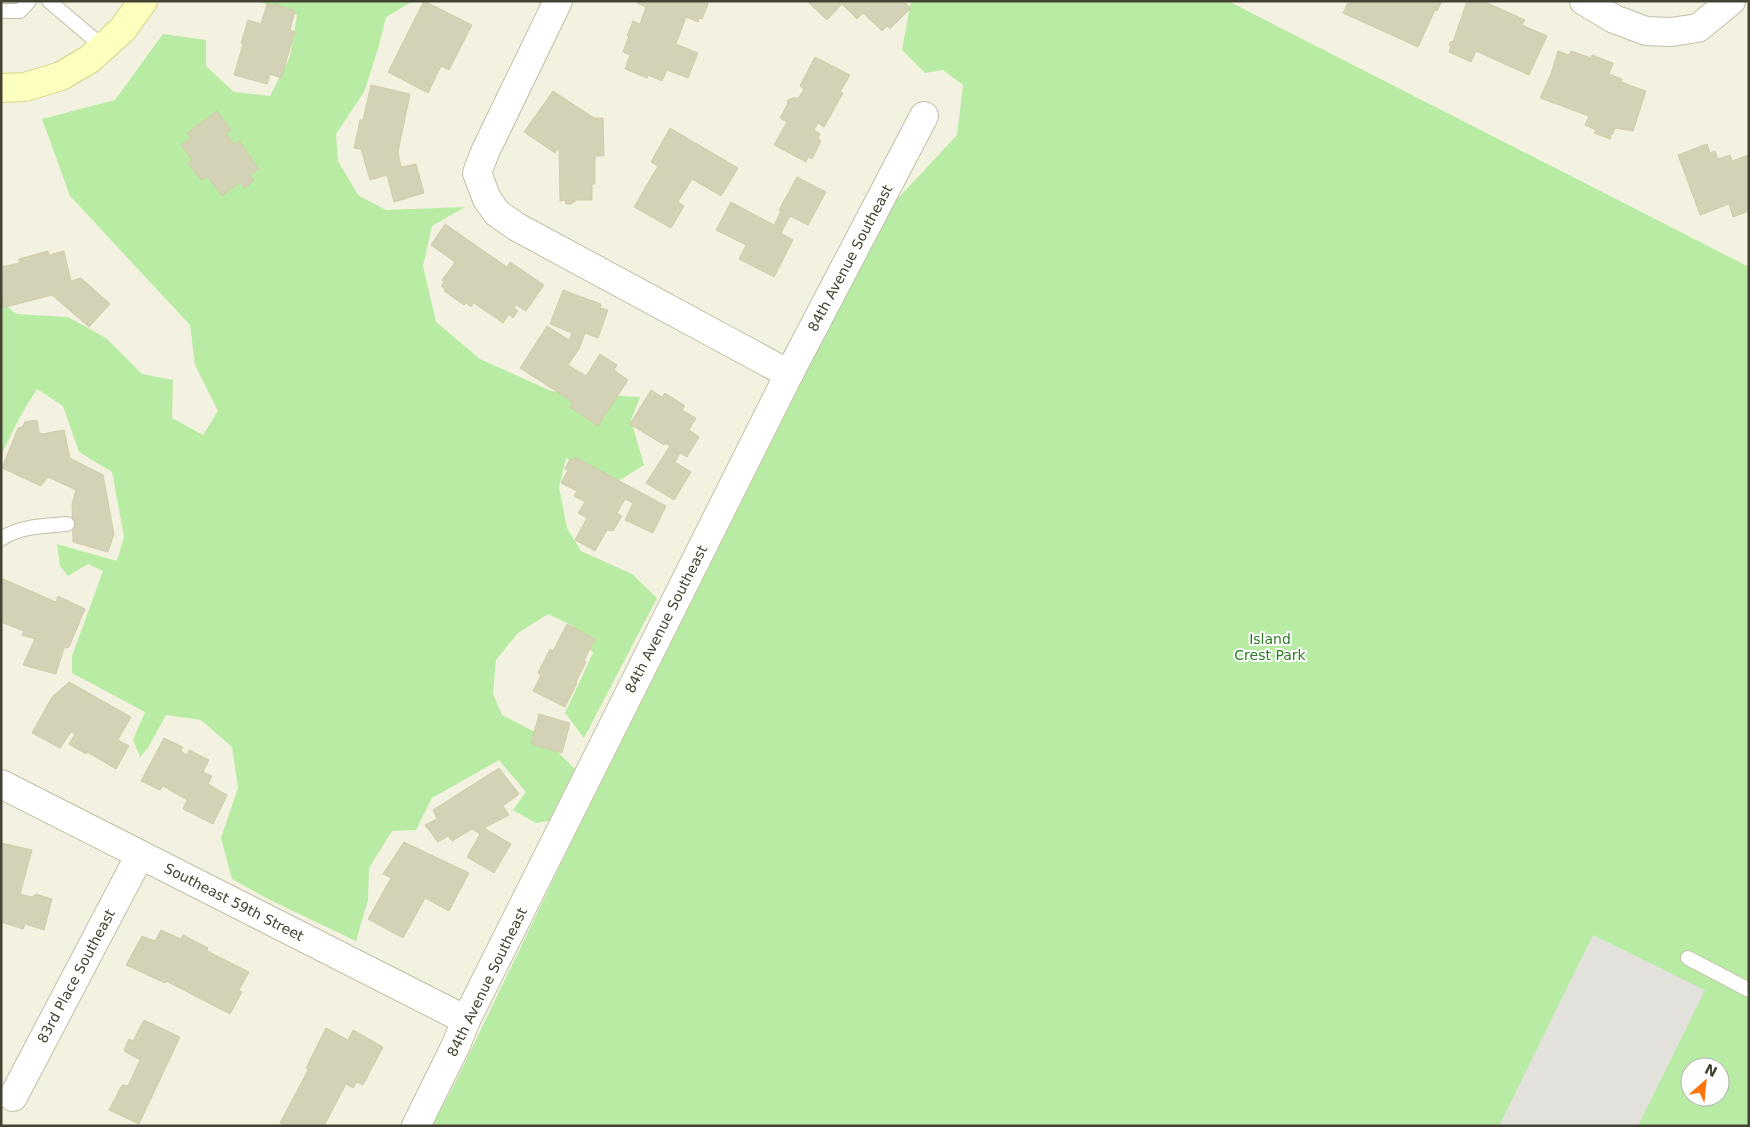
<svg xmlns="http://www.w3.org/2000/svg" width="1750" height="1127" font-family="'DejaVu Sans',sans-serif">
<rect width="100%" height="100%" fill="#f3f2e1"/>
<g fill="#b8eca5" fill-rule="evenodd">
<path d="M257,1h156l-27,16 -8,32 -14,43 -28,42 2,27 20,34 28,15 79,-3 -33,19 -9,40 13,56 44,37 71,32 89,6 -9,23 13,45 -24,15 -23,-4 -31,-18 -7,29 8,41 14,23 51,23 25,24 -73,140 -19,-25 28,-60 -20,-27 -25,-12 -30,19 -22,27 -3,34 9,21 37,19 36,35 -21,51 -18,3 -23,-13 13,-18 -27,-32 -67,38 -16,32 -24,1 -23,37 -1,32 -12,41 -86,-41 -38,-21 -11,-41 17,-50 -6,-41 -31,-27 -35,-5 -18,33 -8,9 -7,-17 12,-28 -73,-39v-17l31,-85 -15,-7 -20,12 -8,-10 -3,-22 60,17 7,-24 -12,-65 -33,-20 -16,-46 -26,-17 -15,24 -21,42v-154l15,13 52,3 38,21 36,36 31,6 -1,38 31,17 15,-24 -23,-46 -5,-40 -120,-129 -28,-77 73,-19 48,-66 43,6v26l28,26 36,4 20,-39 7,-42z"/>
<path d="M911,1h321v2l517,264v859h-1317l23,-43 207,-428 228,-448 67,-72 6,-50 -20,-15 -18,3 -23,-23zM1690,1067h30v30h-30z"/>
</g>
<path fill="#e2e1db" d="M1593,935l112,55 -67,136h-139z"/>
<g fill="#d4d2b6" stroke="#d1cca8">
<path d="M424,1l48,24 -23,45 -8,-4 -13,27 -40,-21z"/>
<path d="M638,1h69l1,3 -6,15 -3,-1 -1,4 -12,-5 -10,27 22,9 -10,25 -21,-8 -5,11 -14,-6 -1,3 -22,-9 5,-14 -7,-3 6,-16h-2l6,-15 7,3 6,-17 -9,-4z"/>
<path d="M810,1h94l7,7 -21,21 -3,-3 -5,5 -19,-18 -6,6 -15,-15 -15,16 -18,-17z"/>
<path d="M1349,1h93l-5,10 -2,-1 -17,37 -75,-34z"/>
<path d="M1467,1h16l42,19 -3,5 25,11 -18,39 -53,-24 -5,11 -22,-10 2,-6 -2,-1 2,-4 2,1z"/>
<path d="M267,4l7,2v-2l21,7 -5,19 5,2 -14,46 -11,-4 -3,10 -33,-9 9,-31 -2,-1 7,-23 13,4z"/>
<path d="M1558,51l11,4 2,-4 20,7 1,-3 21,8 -4,11 13,5 -1,3 25,9 -13,40 -18,-3 -2,6h-2l-1,5 -16,-6 2,-3 -11,-5 4,-9 -49,-18 11,-24z"/>
<path d="M815,57l35,18 -10,17 3,1 -19,34 -6,-4 -4,7 6,4 -2,5 3,2 -9,18 -4,-2 -2,5 -32,-17 13,-23 -7,-4 8,-15 -1,-1 1,-2 7,-3 3,2 6,-10 -4,-3z"/>
<path d="M371,85l39,9 -12,58 3,15 15,-3 8,29 -30,9 -7,-27 -17,5 -9,-31 -7,-1 6,-28h3z"/>
<path d="M553,91l41,27h9l1,38h-9v28h-3v16h-17v2h-3v2h-6l-1,-4 -5,1 -1,-54 -4,6 -31,-21z"/>
<path d="M217,111l14,19 -5,3 8,11 5,-3 20,28 -9,6 4,6 -10,7 -4,-6 -18,14 -14,-19 -7,3 -13,-17 4,-3 -11,-15 10,-7 -4,-5z"/>
<path d="M670,128l68,40 -17,28 -29,-17 -14,23 6,4 -13,22 -37,-21 24,-41 -7,-4z"/>
<path d="M1707,144l3,9 5,-2 3,8 12,-4 2,6 17,-6v56l-16,6 -4,-13 -29,11 -22,-60z"/>
<path d="M797,177l29,15 -18,33 -18,-9 -9,17 12,7 -19,37 -35,-18 7,-14 -30,-15 15,-28 43,23 7,-14 -2,-1z"/>
<path d="M445,224l62,43 3,-5 34,23 -18,26 -10,-6 -2,3 4,3 -5,7 -4,-4 -6,9 -29,-20 -3,4 -5,-4 -2,2 -20,-14 1,-2 -4,-3 3,-4 -2,-2 13,-18 -24,-17z"/>
<path d="M48,251l1,4 15,-4 7,30 10,-3 29,26 -21,23 -37,-32 -50,13 -1,-41 19,-4 -1,-4z"/>
<path d="M563,290l38,14 -1,4 8,2 -10,28 -13,-5 -6,16 -11,16 18,11 14,-22 17,11 -3,5 14,10 -30,46 -28,-19 3,-5 -53,-34 27,-42 22,14 3,-7 -22,-9z"/>
<path d="M651,390l11,7 3,-4 20,13 -3,4 14,8 -7,12 10,7 -12,20 -7,-4 -5,9 16,10 -17,28 -28,-17 24,-37 -5,-3 -1,2 -34,-21z"/>
<path d="M37,420l2,12 3,2 22,-4 6,28 33,17 11,59 -6,18 -35,-10 -1,-38 4,-14 -28,-13 -7,9 -39,-18 16,-40 4,-1 3,-5z"/>
<path d="M575,457l91,49 -13,27 -28,-13 8,-17 -8,-4 -8,14 5,3 -9,15 -6,-1 -12,21 -20,-11 12,-22 -9,-5 7,-11 -11,-6 3,-5 -16,-8 7,-13 -3,-1 5,-10 3,1z"/>
<path d="M1,578l55,24 2,-6 27,13 -16,38 -5,1 -8,26 -33,-9 12,-26 -13,-4 2,-4 -23,-9z"/>
<path d="M567,624l28,15 -11,22 2,1 -10,20 1,1 -12,24 -32,-16 8,-16 -3,-2 12,-24 3,2z"/>
<path d="M69,682l62,35 -13,23 11,6 -13,23 -29,-17 -1,2 -17,-10 6,-10 -4,-2 -11,16 -28,-15 20,-36z"/>
<path d="M539,714l31,9 -8,30 -31,-9z"/>
<path d="M164,738l19,9 -2,4 6,4 2,-5 20,10 -6,12 9,4 -4,8 19,11 -14,29 -30,-15 4,-9 -24,-14 -3,4 -19,-9z"/>
<path d="M499,768l20,26 -16,12 6,9 -25,13 27,16 -17,29 -27,-16 13,-23 -8,-5 -20,12 -4,-5 -10,6 -13,-17 12,-6 -4,-9z"/>
<path d="M404,842l65,31 -20,38 -24,-13 -22,40 -35,-19 23,-41 -8,-4z"/>
<path d="M1,843l31,7 -12,44 12,3 4,-3 16,5 -8,31 -19,-6 -2,5 -22,-7z"/>
<path d="M161,930l20,9 2,-4 25,13 -1,3 42,21 -10,18 3,2 -12,22 -64,-33 -1,2 -39,-18 16,-29 13,5z"/>
<path d="M144,1020l36,17 -41,87 -30,-14 13,-25 6,1 12,-26 -16,-9 5,-12 4,2z"/>
<path d="M326,1028l22,12 5,-10 30,17 -20,38 -6,-3 -4,6 -7,-4 -22,42h-39l-5,-3 28,-53 -2,-2z"/>
</g>
<g fill="none" stroke-linecap="round" stroke-linejoin="round">
<defs>
<g id="lane">
<path d="M49,1l54,46"/>
<path d="M1,11h19l9,-10"/>
<path d="M1,539c19,-13 44,-13 66,-15"/>
<path d="M1688,958l61,32"/>
</g>
<g id="street">
<path d="M558,1l-73,151 -8,21 10,26 10,14 20,14 272,147"/>
<path d="M1584,1l30,18 32,12 25,1 27,-4 33,-27"/>
<path d="M1,784l465,236"/>
<path d="M13,1097l127,-242"/>
<path d="M416,1126l40,-81 10,-25 323,-646 135,-258"/>
</g>
<path id="secondary" d="M1,88l24,-1 36,-11 29,-17 33,-30 20,-28"/>
</defs>
<use href="#lane" stroke="#c1bfa6" stroke-width="16"/>
<use href="#street" stroke="#c1bfa6" stroke-width="30"/>
<use href="#secondary" stroke="#d3d48a" stroke-width="30"/>
<use href="#lane" stroke="#fff" stroke-width="14"/>
<use href="#street" stroke="#fff" stroke-width="28"/>
<use href="#secondary" stroke="#fdffbf" stroke-width="28"/>
</g>
<g text-anchor="middle" dominant-baseline="central" stroke-width="4" stroke-linejoin="round" paint-order="stroke">
<g font-size="14" fill="#444232" stroke="#fff">
<text transform="translate(850 258) rotate(-62)">84th Avenue Southeast</text>
<text transform="translate(666 619) rotate(-63)">84th Avenue Southeast</text>
<text transform="translate(234 902) rotate(27)">Southeast 59th Street</text>
<text transform="translate(76 976) rotate(-62)">83rd Place Southeast</text>
<text transform="translate(487 982) rotate(-64)">84th Avenue Southeast</text>
</g>
<g font-size="14" fill="#297b20" stroke="#fff">
<text x="1270" y="639">Island<tspan x="1270" dy="16">Crest Park</tspan></text>
</g>
</g>
<rect width="1750" height="1127" fill="none" stroke="#444232" stroke-width="5"/>
<g transform="translate(1705 1082) rotate(27)"><circle r="24" fill="#ffffff" stroke="#b4b3ad"/>
<path d="M0-4L9 19L0 12L-9 19Z" fill="#ff740c"/>
<text y="-8" font-size="14" font-weight="bold" text-anchor="middle" fill="#444232">N</text>
</g>
</svg>
